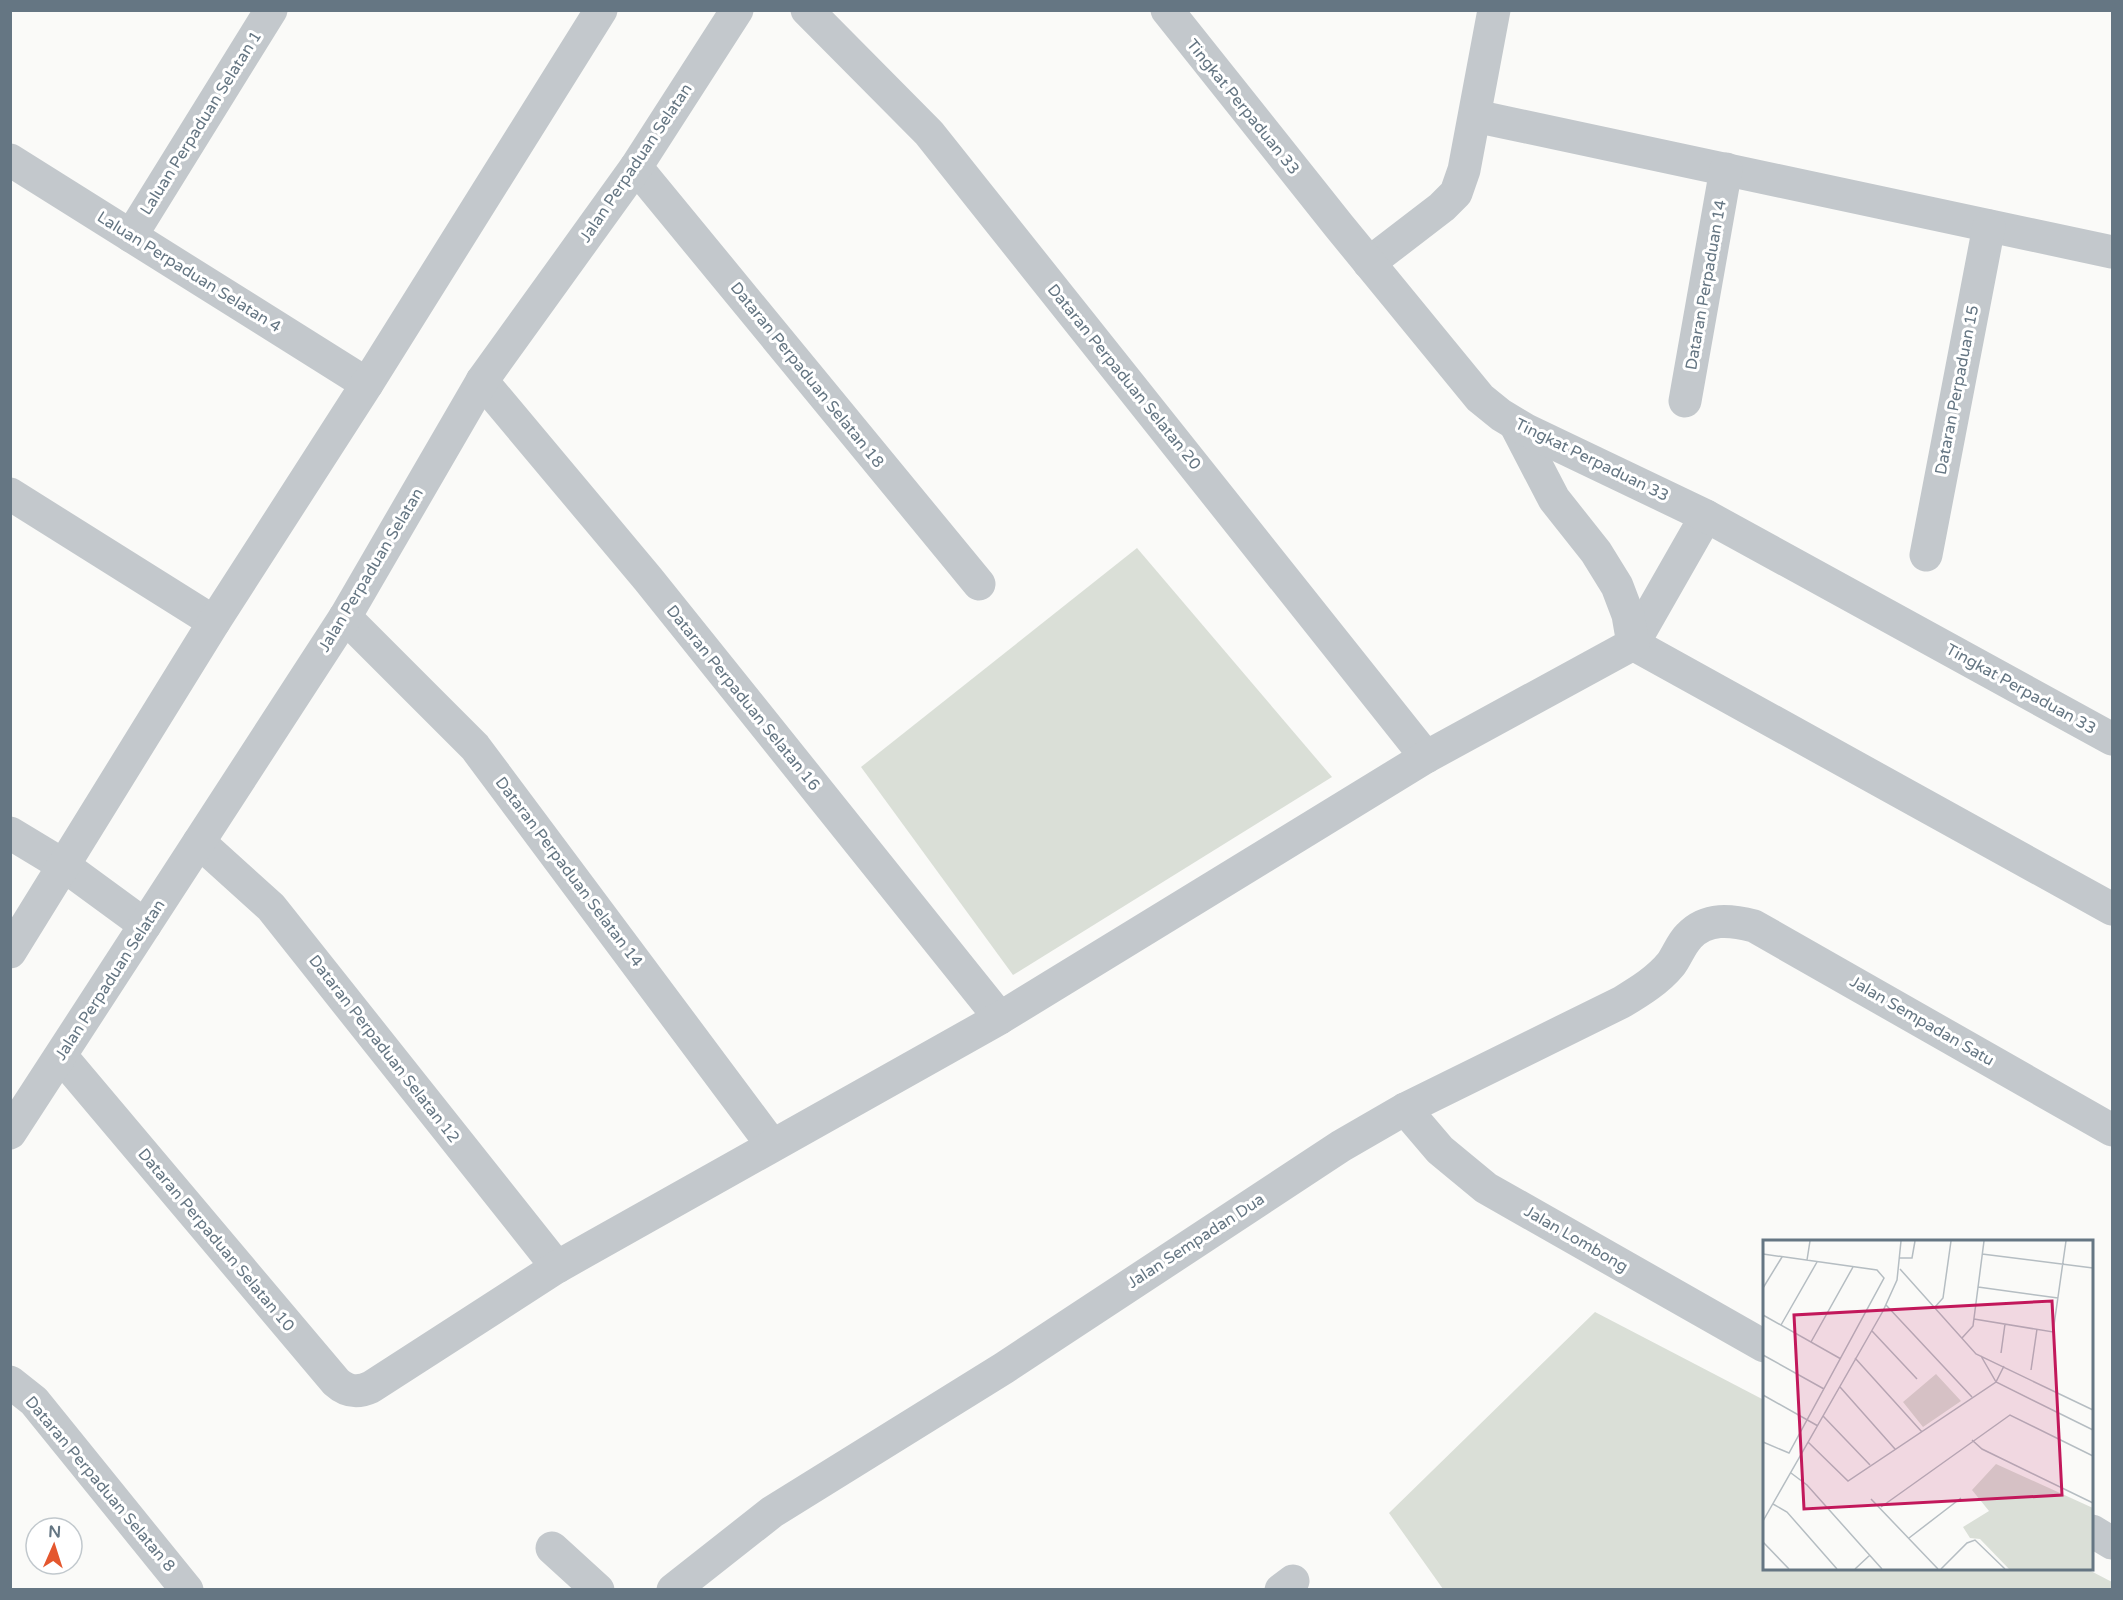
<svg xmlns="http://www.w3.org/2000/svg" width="2123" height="1600" font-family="'Varela Round',sans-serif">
<rect width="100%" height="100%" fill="#fafaf8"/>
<g fill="#dadfd7">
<path d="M1137,548l195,229 -319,198 -152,-208z"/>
<path d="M1595,1312l169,88v168l323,1 25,13v7h-669l-54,-76z"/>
</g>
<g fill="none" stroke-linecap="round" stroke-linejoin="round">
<g stroke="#c3c8cc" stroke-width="33">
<path d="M807,10l122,123 497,624"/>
<path d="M1475,116l637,136"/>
<path d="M10,160l357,224"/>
<path d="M636,167l343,417"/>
<path d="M131,236l140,-226"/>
<path d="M1369,263l73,-56 14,-14 8,-23 30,-160"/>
<path d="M482,381l166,198 352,439"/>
<path d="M1685,401l41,-232"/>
<path d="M10,494l204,128"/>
<path d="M1706,516l-73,128 479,265"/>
<path d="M1926,555l63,-329"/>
<path d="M345,617l130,130 297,398"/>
<path d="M10,833l53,32 82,60"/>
<path d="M199,842l72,65 286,360"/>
<path d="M10,952l204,-330 153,-238 234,-374"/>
<path d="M61,1056l275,326c11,10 22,11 35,5l186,-120 443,-249 426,-261 207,-113 -5,-29 -11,-29 -21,-34 -42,-53 -39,-75"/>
<path d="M1405,1109l35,41 46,38 278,158"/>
<path d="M10,1382l24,19 153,189"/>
<path d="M2092,1531l20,12"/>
<path d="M552,1548l46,42"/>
<path d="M673,1590l99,-78 232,-144 337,-222 64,-37 217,-107c18,-11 36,-22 49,-38 6,-8 10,-20 18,-28 18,-19 42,-16 65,-10l358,204"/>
<path d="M1281,1590l12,-9"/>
</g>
<g stroke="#c3c8cc" stroke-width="33">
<path d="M1167,10l172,216 141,172 21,17 25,15 180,86 406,223"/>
<path d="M10,1133l335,-516 137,-236 154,-214 101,-157"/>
</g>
</g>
<g text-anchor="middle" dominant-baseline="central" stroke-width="6" stroke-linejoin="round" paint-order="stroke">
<g font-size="16" fill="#657683" stroke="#fff">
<text transform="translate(1243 107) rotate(51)">Tingkat Perpaduan 33</text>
<text transform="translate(201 123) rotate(-58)">Laluan Perpaduan Selatan 1</text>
<text transform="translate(636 163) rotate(-56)">Jalan Perpaduan Selatan</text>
<text transform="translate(189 272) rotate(32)">Laluan Perpaduan Selatan 4</text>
<text transform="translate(1706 285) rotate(-80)">Dataran Perpaduan 14</text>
<text transform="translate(807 375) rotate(51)">Dataran Perpaduan Selatan 18</text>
<text transform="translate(1124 377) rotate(51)">Dataran Perpaduan Selatan 20</text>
<text transform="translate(1957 390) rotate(-79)">Dataran Perpaduan 15</text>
<text transform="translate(1592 460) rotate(26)">Tingkat Perpaduan 33</text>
<text transform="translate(371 570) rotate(-59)">Jalan Perpaduan Selatan</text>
<text transform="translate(2021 689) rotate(29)">Tingkat Perpaduan 33</text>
<text transform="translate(743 698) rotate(51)">Dataran Perpaduan Selatan 16</text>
<text transform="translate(569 872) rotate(53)">Dataran Perpaduan Selatan 14</text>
<text transform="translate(110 980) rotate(-57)">Jalan Perpaduan Selatan</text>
<text transform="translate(1922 1021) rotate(30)">Jalan Sempadan Satu</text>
<text transform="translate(384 1049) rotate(52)">Dataran Perpaduan Selatan 12</text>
<text transform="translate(1576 1239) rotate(30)">Jalan Lombong</text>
<text transform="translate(216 1240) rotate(50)">Dataran Perpaduan Selatan 10</text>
<text transform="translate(1196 1241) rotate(-33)">Jalan Sempadan Dua</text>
<text transform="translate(100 1484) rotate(50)">Dataran Perpaduan Selatan 8</text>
</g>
</g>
<g transform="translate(1763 1240)">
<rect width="330" height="330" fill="#fafaf8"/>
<path d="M173,134l25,27 -38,26 -20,-25zM233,224l97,44v61h-84l-29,-30 -10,-1 -7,-11 26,-16 -17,-21z" fill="#dadfd7"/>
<path fill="none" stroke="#b5bdc2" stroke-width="1.5" d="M0,14l114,16 7,8 -95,175 -26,-11M219,14l111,14M136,18h13l3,-17M44,20l3,-19M137,29l76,85 117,56M215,47l80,11M0,48l19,-31M123,65l86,92M172,67l8,-9 8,-57M0,75l78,44M211,79l79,13 13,-91M18,85l36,-63M109,91l45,48M199,98l11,-12 11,-85M48,102l42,-75M238,113l4,-29M0,115l61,34M92,118l67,74M241,126l-8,16 97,48M268,130l6,-41M77,147l55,62M0,155l55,31M60,176l47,49M209,200l10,9 111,54M45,202l40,39 148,-99 -15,-26M28,233l16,12 75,84M108,259l67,70M10,264l14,8 50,57M118,267l129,-92 83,41M0,281l120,-210 14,-31 4,-39M146,298l52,-40M0,302l26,27M92,329l15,-14M178,329l26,-26 8,-3 30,29"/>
<path fill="#c2185b" fill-opacity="0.15" stroke="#c2185b" stroke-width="3" d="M289,61l10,194 -258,14 -10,-194z"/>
<rect width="330" height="330" fill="none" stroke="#657683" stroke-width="3"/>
</g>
<rect width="2123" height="1600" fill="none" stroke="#657683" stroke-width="24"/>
<g transform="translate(54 1546) rotate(3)"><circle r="28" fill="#ffffff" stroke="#c1c8cd" stroke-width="1.5"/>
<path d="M0-4.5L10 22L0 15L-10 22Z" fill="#e4572e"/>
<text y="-9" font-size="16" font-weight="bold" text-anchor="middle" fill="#657683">N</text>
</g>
</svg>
